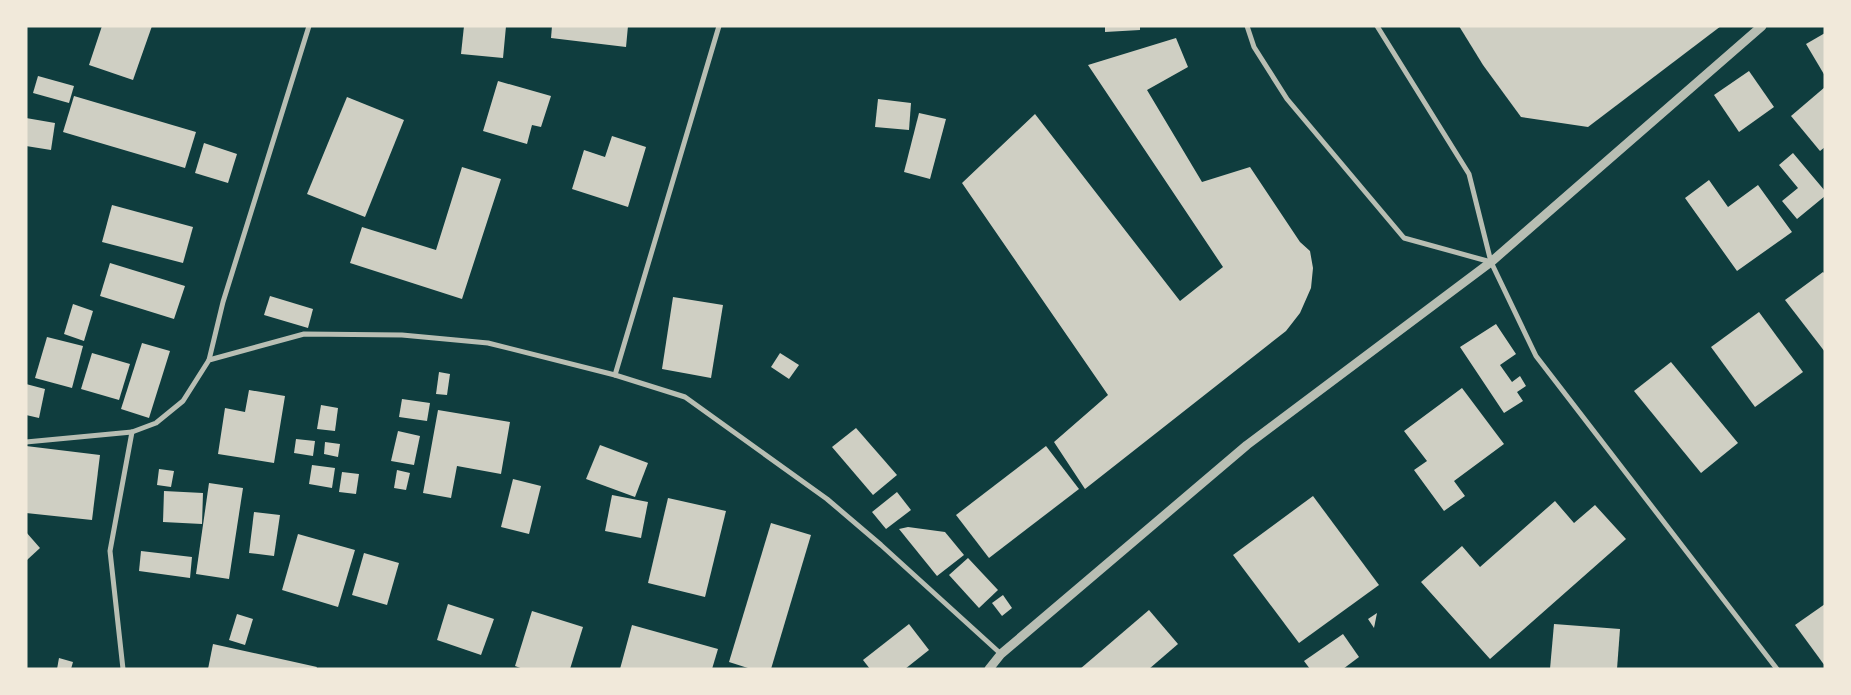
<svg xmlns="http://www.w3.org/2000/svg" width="1851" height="695" font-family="Roboto,sans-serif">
<rect width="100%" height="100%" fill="#0f3d3e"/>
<g fill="#cfcfc3">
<path d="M102,26h50l-19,54 -44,-15z"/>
<path d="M464,26h42l-3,32 -42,-4z"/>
<path d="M552,26h76l-2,21 -75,-9z"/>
<path d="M1105,26h35v4l-35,2z"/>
<path d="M1459,26h262l-133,101 -67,-10 -38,-52z"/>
<path d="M1825,33v43l-19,-32z"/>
<path d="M1176,38l12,29 -41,23 55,92 48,-15 50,75 10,9 3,17 -2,20 -11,25 -14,18 -201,158 -31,-47 54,-47 -146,-212 73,-69 145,187 43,-34 -135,-202z"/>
<path d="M1749,71l25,36 -35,25 -25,-37z"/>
<path d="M38,76l36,10 -5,17 -36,-10z"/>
<path d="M498,81l53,15 -10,31 -9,-2 -5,19 -44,-13z"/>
<path d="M1825,87v60l-5,4 -29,-35z"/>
<path d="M74,96l122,36 -11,36 -122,-36z"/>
<path d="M347,97l57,23 -39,97 -58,-23z"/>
<path d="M878,99l33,4 -2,27 -34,-3z"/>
<path d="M919,113l27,6 -16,60 -26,-7z"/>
<path d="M26,118l29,5 -4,27 -25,-4z"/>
<path d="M612,136l34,11 -18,60 -56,-18 12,-39 21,7z"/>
<path d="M204,143l33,11 -9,29 -33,-10z"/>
<path d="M1793,153l32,38v5l-28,23 -15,-18 16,-13 -19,-23z"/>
<path d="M462,167l39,12 -39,120 -112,-36 12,-36 74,23z"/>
<path d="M1709,180l19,27 30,-22 34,47 -55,39 -52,-73z"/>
<path d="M112,205l81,22 -10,36 -81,-21z"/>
<path d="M110,263l75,23 -11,33 -74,-23z"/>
<path d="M1823,272l2,2v78l-40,-52z"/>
<path d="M270,296l43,13 -5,19 -44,-13z"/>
<path d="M673,297l50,8 -12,73 -49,-9z"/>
<path d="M73,304l20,7 -9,30 -20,-7z"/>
<path d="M1759,312l44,60 -48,35 -44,-60z"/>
<path d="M1496,324l20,30 -16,11 12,17 8,-6 6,10 -9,6 6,9 -19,12 -44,-66z"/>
<path d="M47,337l36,9 -11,42 -37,-10z"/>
<path d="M142,343l28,8 -21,67 -28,-9z"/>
<path d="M92,353l38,11 -11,36 -38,-11z"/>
<path d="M780,353l19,12 -10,14 -18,-12z"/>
<path d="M1671,362l67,81 -37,30 -67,-82z"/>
<path d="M439,372l11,2 -3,21 -11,-1z"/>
<path d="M26,384l19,5 -6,29 -13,-3z"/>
<path d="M1462,388l42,56 -50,37 11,15 -21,15 -30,-41 13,-9 -23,-30z"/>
<path d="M249,390l36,6 -11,67 -56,-9 7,-46 20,4z"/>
<path d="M402,399l28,4 -3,18 -28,-4z"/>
<path d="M321,405l17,3 -3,23 -18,-2z"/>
<path d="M438,410l72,12 -9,52 -44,-8 -6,32 -28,-5z"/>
<path d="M856,428l41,47 -24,20 -41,-48z"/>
<path d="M398,431l22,5 -6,29 -23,-4z"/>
<path d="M296,439l19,2 -2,15 -19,-3z"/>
<path d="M325,442l15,2 -2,13 -14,-3z"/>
<path d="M600,445l48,18 -13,34 -49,-18z"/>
<path d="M26,446l74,9 -8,65 -66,-7z"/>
<path d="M1046,446l33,43 -90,69 -33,-43z"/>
<path d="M312,465l23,3 -3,20 -23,-4z"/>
<path d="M159,469l15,2 -3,16 -14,-2z"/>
<path d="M397,470l13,3 -4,17 -12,-2z"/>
<path d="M342,472l17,2 -3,20 -17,-2z"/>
<path d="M513,479l28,7 -12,48 -28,-7z"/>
<path d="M209,483l34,5 -14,91 -33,-5z"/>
<path d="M164,491l39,2 -1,31 -39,-2z"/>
<path d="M897,492l14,18 -25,19 -14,-17z"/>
<path d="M612,495l36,7 -7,36 -36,-7z"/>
<path d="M1313,496l66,89 -80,58 -66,-88z"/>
<path d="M668,498l58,13 -21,86 -57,-14z"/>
<path d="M1555,501l19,22 21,-18 31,34 -136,120 -69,-77 41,-36 18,21z"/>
<path d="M254,512l26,3 -6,41 -25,-3z"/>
<path d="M771,523l40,12 -40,134h-20l-22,-7z"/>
<path d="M908,527l37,5 19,23 -27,21 -38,-47z"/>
<path d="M26,532l14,16 -13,12 -1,-1z"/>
<path d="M298,534l57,16 -17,57 -56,-17z"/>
<path d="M141,551l51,6 -2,21 -51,-7z"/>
<path d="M364,553l35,10 -12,42 -35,-10z"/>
<path d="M968,558l30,32 -19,18 -30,-33z"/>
<path d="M1003,595l9,13 -10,8 -10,-13z"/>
<path d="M448,604l46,15 -13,36 -44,-15z"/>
<path d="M1825,604v62l-30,-41z"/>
<path d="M1149,610l29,34 -29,25h-69z"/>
<path d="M532,611l51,16 -13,42h-47l-8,-3z"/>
<path d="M1377,613l-3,15 -6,-9z"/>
<path d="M237,614l16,5 -8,26 -16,-5z"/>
<path d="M909,624l20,26 -24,19h-35l-7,-9z"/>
<path d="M1554,624l66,5 -3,40h-67z"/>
<path d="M632,625l86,24 -6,20h-92z"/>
<path d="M1343,634l16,23 -16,12h-33l-6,-8z"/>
<path d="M213,644l104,23 -1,2h-108z"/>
<path d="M59,658l14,4 -2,7h-14z"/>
</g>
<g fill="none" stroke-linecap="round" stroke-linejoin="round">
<g stroke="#b8beb3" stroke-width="5">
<path d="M1247,26l7,21 33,52 117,139 87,24"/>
<path d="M1377,26l92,148 22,88 45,94 241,313"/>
<path d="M209,360l14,-58 86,-276"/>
<path d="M615,375l104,-349"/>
<path d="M26,442l106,-10 24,-9 27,-22 26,-41 95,-26 98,1 86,8 127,32 70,22 142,102 54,46 120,109"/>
<path d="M123,669l-13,-118 22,-119"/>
</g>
<path stroke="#b8beb3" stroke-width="9" d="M989,669l12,-15 246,-209 244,-183 271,-236"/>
</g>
<rect width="1851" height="695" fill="none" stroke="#f1e9da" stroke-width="55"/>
</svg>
